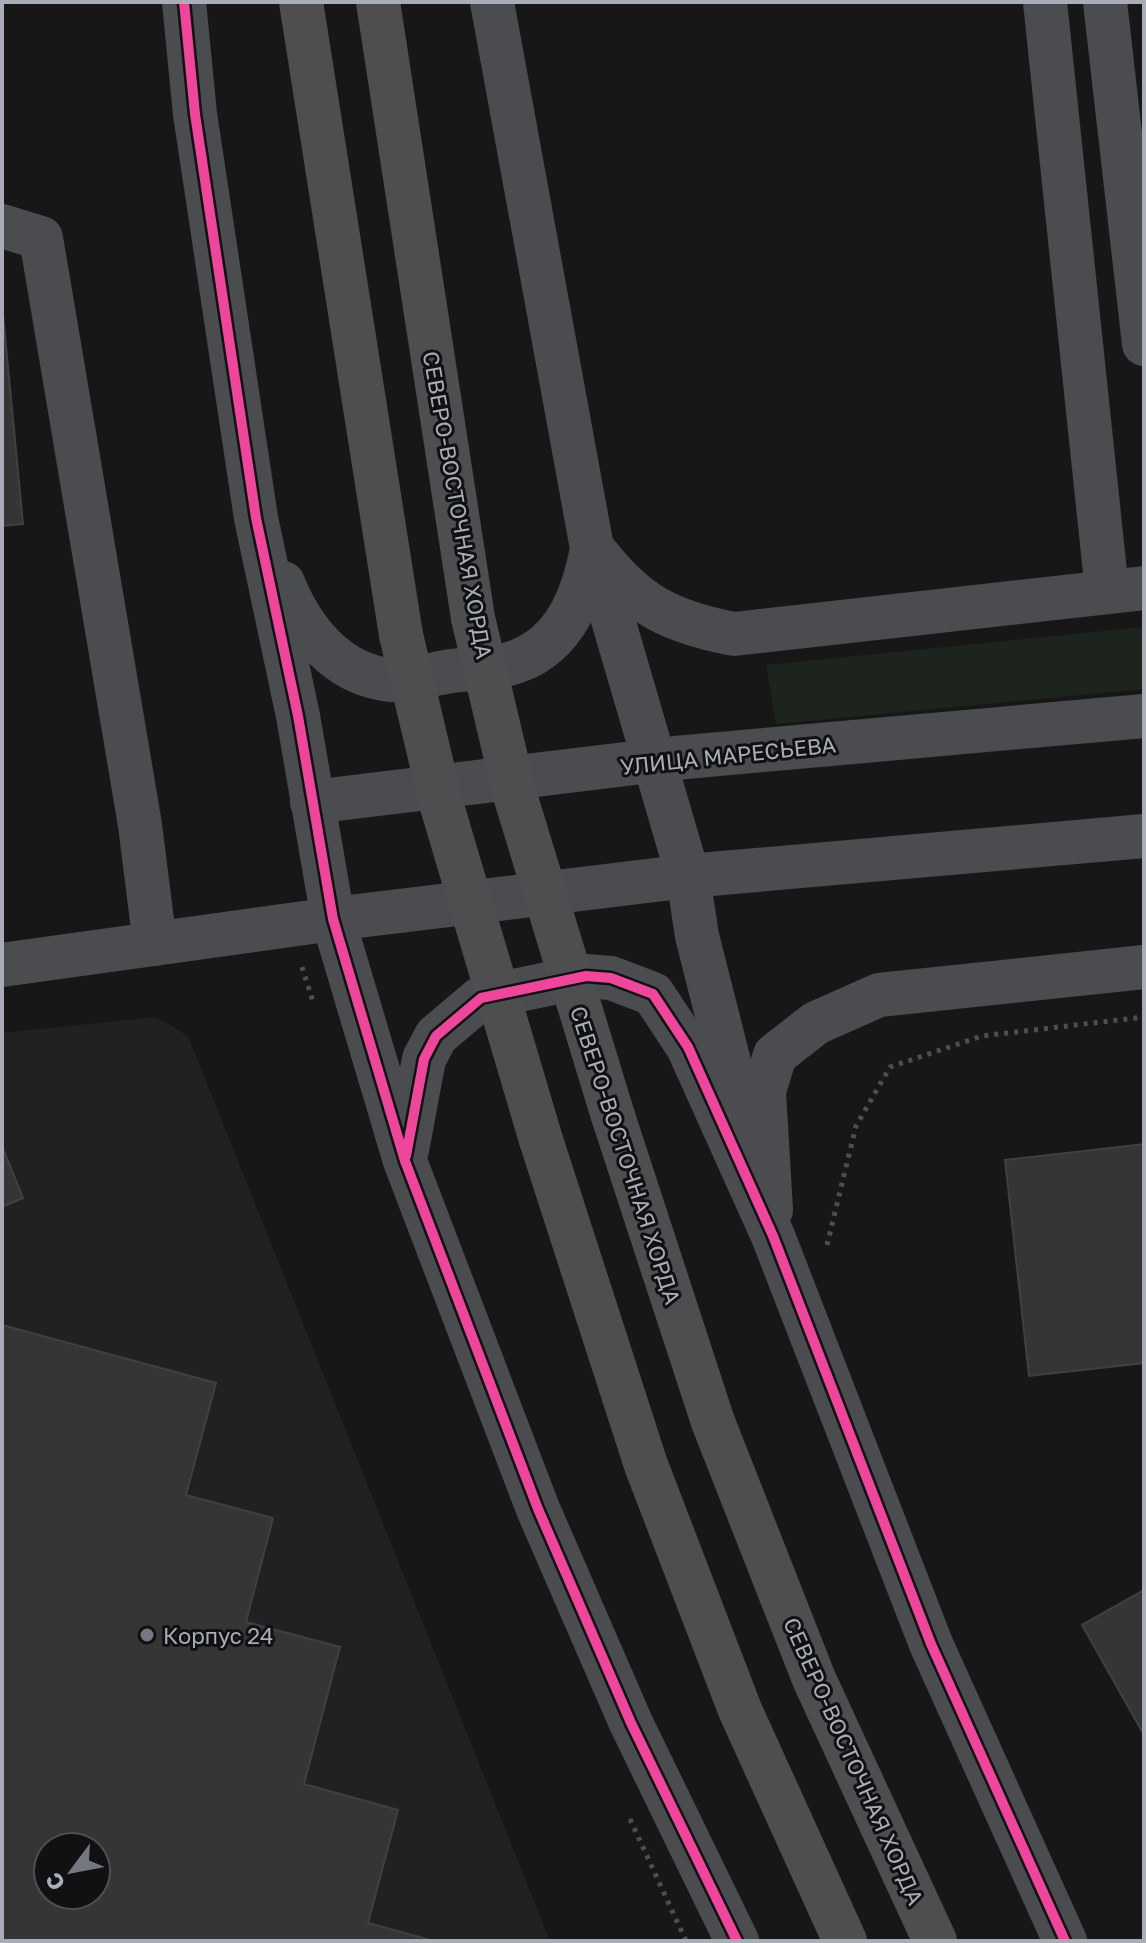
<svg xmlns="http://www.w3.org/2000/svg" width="1146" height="1943" font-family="'Golos Text',sans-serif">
<rect width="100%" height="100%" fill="#171717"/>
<path fill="#212123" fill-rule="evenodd" d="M156,1017l32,19 362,905h-548v-908zM48,1847h48v48h-48z"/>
<path fill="#1d241e" d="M1144,627v62l-368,35 -10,-59z"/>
<g fill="#353536" stroke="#3f4043" stroke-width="2" fill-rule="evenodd">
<path d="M2,304l21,220 -21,2z"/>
<path d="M1144,1144v219l-115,13 -24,-216z"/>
<path d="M2,1146l21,52 -21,9z"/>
<path d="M2,1325l214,58 -30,112 87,23 -27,104 94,25 -36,137 94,26 -30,113 66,18h-432zM48,1847h48v48h-48z"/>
<path d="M1144,1590v145l-62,-110z"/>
</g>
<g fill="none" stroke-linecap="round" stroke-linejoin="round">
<g stroke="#4d4e52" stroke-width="5" stroke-dasharray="4 6" stroke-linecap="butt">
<path d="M302,967l12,38"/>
<path d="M827,1245l29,-119 34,-59 92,-31 162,-19"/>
<path d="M630,1819l56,122"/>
</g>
<g stroke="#4b4c50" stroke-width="44">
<path d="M184,2l11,112 61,404 42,198 35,203 72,242 133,348 93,214 106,218"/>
<path d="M492,2l100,546 96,328 9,60 47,185"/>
<path d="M1045,2l62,589"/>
<path d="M1105,2l39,342"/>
<path d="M2,226l39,12 99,587 15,119"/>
<path d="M599,556c39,50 73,66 135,78l410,-46"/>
<path d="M283,583c19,47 54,92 108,97 18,1 42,-6 60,-9 21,-3 48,-2 67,-10 48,-18 65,-66 74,-112"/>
<path d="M312,802l363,-44 469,-42"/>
<path d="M2,965l331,-46 355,-43 456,-40"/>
<path d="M407,1150l17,-91 12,-23 45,-38 105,-22 25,2 42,16 35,53 85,189 158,408 134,297"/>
<path d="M771,1210l-7,-119 11,-36 41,-32 63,-28 265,-28"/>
</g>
<g stroke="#4e4e51" stroke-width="44">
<path d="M301,2l100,633"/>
<path d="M378,2l95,616"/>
<path d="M613,1116l100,306 101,257 121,262"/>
<path d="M541,1140l105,325 94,245 105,231"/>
</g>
<g stroke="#4e4e51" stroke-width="44">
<path d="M473,618l41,174 99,324"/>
<path d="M401,635l40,168 100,337"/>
</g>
<defs>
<g id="cycleway">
<path d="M184,2l11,112 61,404 42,198 35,203 72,242 133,348 93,214 106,218"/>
<path d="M406,1156l18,-97 12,-23 45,-38 105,-22 25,2 42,16 35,53 85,189 158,408 134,297"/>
</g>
</defs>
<use href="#cycleway" stroke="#111113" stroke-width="15"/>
<use href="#cycleway" stroke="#ed469a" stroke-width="10"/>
</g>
<circle fill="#757880" stroke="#111113" stroke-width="3" cx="147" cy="1635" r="8"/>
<g text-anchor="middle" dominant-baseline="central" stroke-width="6" stroke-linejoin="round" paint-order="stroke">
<g font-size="22" fill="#a8adb8" stroke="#111113">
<text transform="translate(458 505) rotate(80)">СЕВЕРО-ВОСТОЧНАЯ ХОРДА</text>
<text transform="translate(728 755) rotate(-6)">УЛИЦА МАРЕСЬЕВА</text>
<text transform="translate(626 1155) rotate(72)">СЕВЕРО-ВОСТОЧНАЯ ХОРДА</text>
<text transform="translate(854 1761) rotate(66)">СЕВЕРО-ВОСТОЧНАЯ ХОРДА</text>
</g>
<g font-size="22" fill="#a8adb8" stroke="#111113" text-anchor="start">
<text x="163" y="1635">Корпус 24</text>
</g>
</g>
<rect width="1146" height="1943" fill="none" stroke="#a8adb8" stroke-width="8"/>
<g transform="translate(72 1871) rotate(238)"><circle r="38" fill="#111113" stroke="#4d4f55" stroke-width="2"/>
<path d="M0-6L14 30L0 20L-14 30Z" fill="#757880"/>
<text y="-12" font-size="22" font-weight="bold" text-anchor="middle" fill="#a8adb8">С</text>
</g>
</svg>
